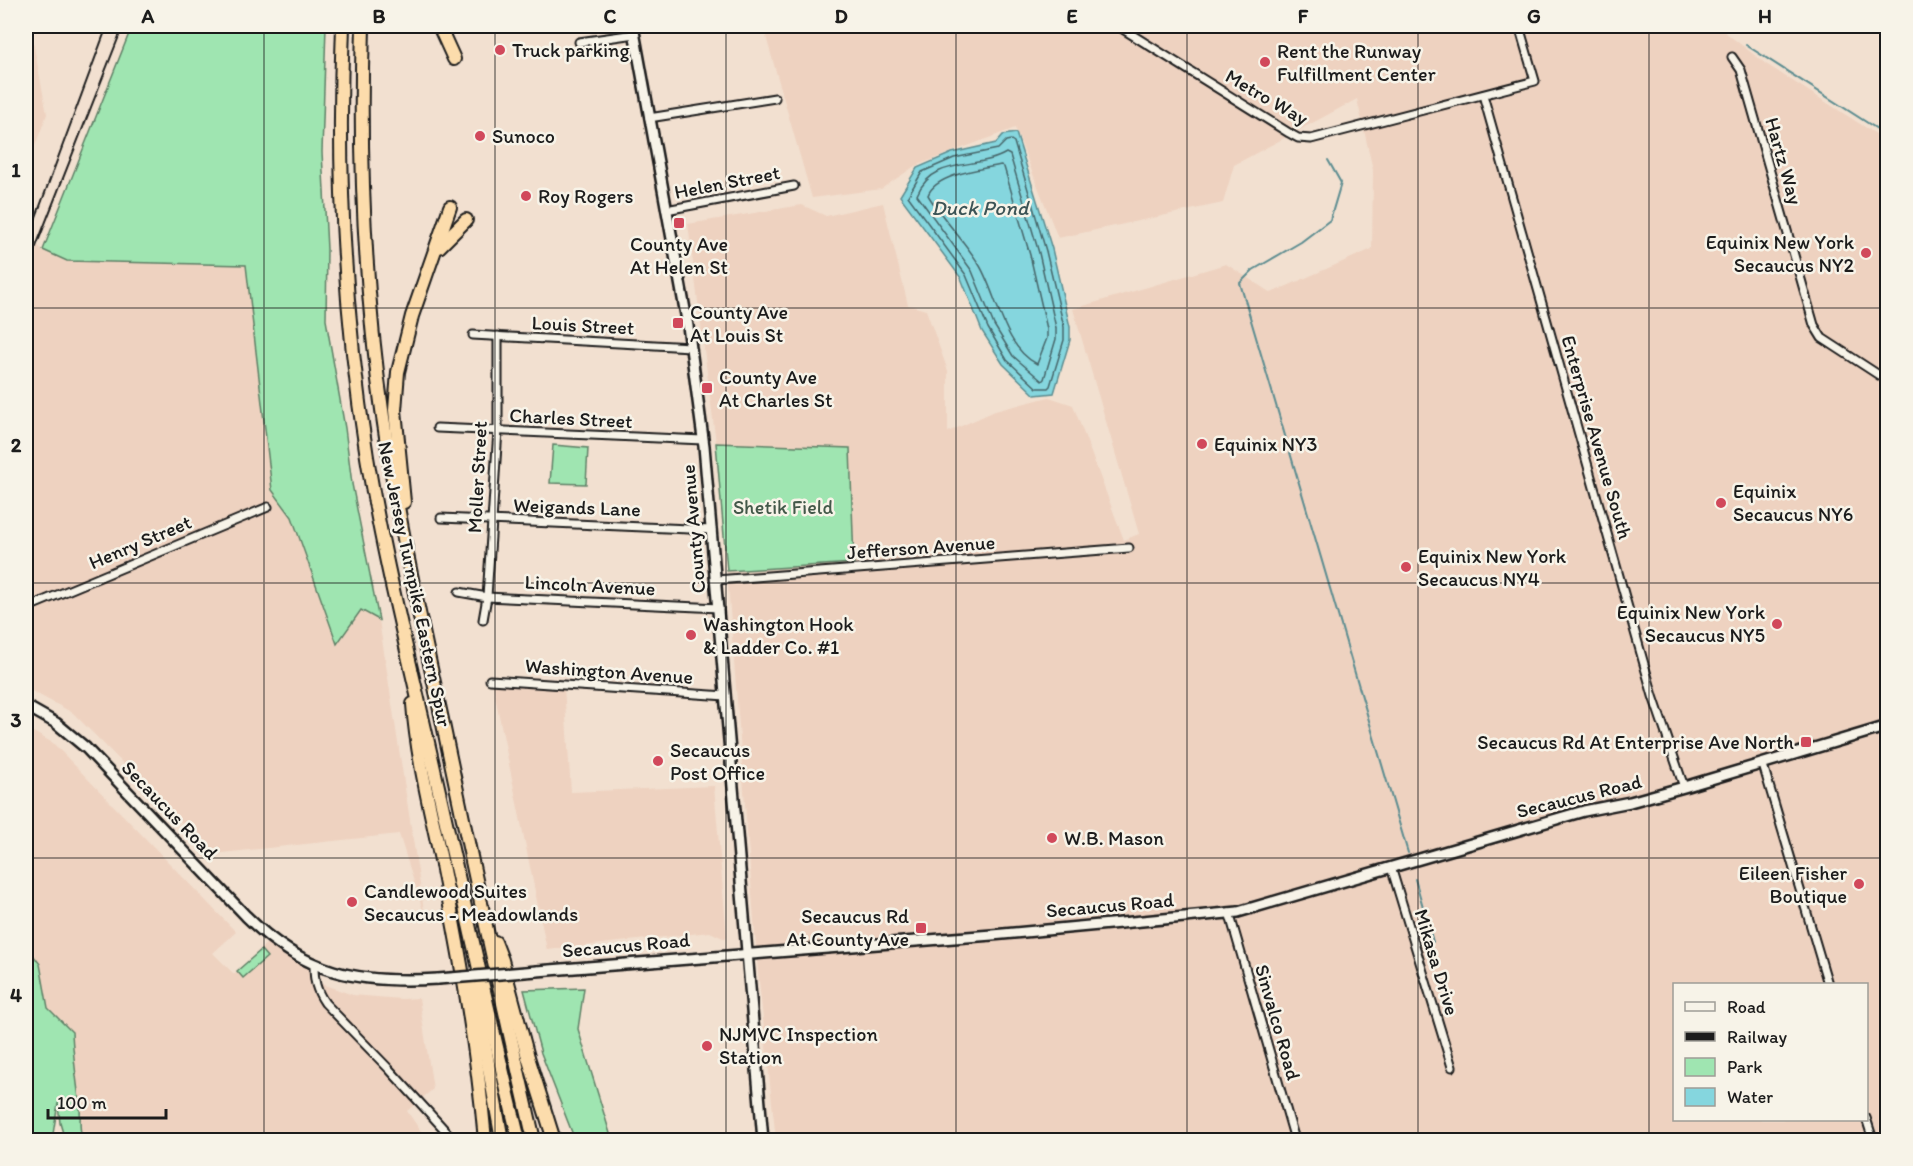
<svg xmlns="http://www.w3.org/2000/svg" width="1913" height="1166" font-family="Itim,sans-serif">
<rect width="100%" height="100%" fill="#f2e0d0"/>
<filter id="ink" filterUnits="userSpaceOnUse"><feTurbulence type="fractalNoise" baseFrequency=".0167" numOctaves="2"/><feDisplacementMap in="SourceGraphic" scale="12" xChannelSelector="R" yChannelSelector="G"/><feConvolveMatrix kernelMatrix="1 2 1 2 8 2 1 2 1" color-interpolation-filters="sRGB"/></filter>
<g filter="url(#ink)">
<g fill="#eed2c0" fill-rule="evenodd">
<path d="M26,26h4l17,88 -21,56z"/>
<path d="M763,26h954l49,38 121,77v999h-1111l-18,-168 -31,-401 126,-9 -3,-114 -134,-5 -28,-219 114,-19 24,11 57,-13 25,102 18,5 22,61v61l47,-21 54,-14 24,8 51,135 15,-6 -66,-225 153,-45 45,29 101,-44 1,-79 -16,-71 -123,66 -11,38 -165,35 -43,-110 -100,38 -34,23 -69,9zM1674,984h192v136h-192z"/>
<path d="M26,236l17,14 24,11 179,4 26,225 20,27 45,126 24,-33 18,10 46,297 -26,-83 -186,20 -140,-141 -47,-25z"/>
<path d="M492,681l72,6 7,105 143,-6 13,152h-4l-13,-6 -163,18z"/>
<path d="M26,728l27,15 183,189 -23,21 21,21 35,-33 43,25 1,15 40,14 48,4 18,-1 14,91 -26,22 20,29h-343l-3,-4v-27l-7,-39 -2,-38 -24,-24 -8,-44 -14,-18z"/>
</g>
<g fill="#9fe5b1" stroke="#5e8066" stroke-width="1.5">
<path d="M132,26h194l-4,126 5,97 -1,71 19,108 7,56 27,136 -18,-10 -24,34 -45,-127 -20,-27 -26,-225 -179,-4 -24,-11z"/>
<path d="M716,443l134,5 4,115 -127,8z"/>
<path d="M553,445l35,3 -2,36 -36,-1z"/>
<path d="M26,946l14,18 8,44 24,24c1,25 5,50 8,76 1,10 -2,23 4,32h-19l-5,-17 -2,-20 -6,37h-26z"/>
<path d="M261,950l6,7 -24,21 -6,-7z"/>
<path d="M584,988l-6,41 34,111h-37l-34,-87 -17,-63z"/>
</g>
<path fill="#85d6de" stroke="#5b8c90" stroke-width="1.5" d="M1016,133l36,116 18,78v13l-16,53 -19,2 -32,-31 -21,-33 -21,-53 -61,-82 17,-28 35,-15 44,-10 7,-8z"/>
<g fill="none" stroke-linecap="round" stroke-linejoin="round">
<g stroke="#46666a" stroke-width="1.5">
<path d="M1006,141l5,-1 3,2 32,109 18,76v13l-14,46 -2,2h-11l-30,-28 -19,-32 -22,-53 -58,-79 14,-24 32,-14 44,-9z"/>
<path d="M1006,153l4,2 29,98 17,75v11l-12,40 -2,2 -29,-25 -19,-31 -22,-54 -55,-76c16,-39 61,-25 89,-42z"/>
<path d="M1001,165l3,2 26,88 17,74v9l-10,26c-33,-16 -40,-69 -57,-98 -15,-25 -37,-46 -52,-71 8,-21 53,-26 73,-30z"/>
</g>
<g stroke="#5b8c90" stroke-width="2">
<path d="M1746,45l142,91"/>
<path d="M1328,160l13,23 -11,37 -29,22 -48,28 -13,13 168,570"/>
<path d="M1415,879l18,63"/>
</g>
<defs>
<g id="minor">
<path d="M1118,26l171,107 9,5 13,1 224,-58 -16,-55"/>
<path d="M579,42l56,-8"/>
<path d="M1732,57l9,13 73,255 8,13 66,43"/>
<path d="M1483,95l170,601 31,91"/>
<path d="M649,118l126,-20"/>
<path d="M666,210l128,-24"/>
<path d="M473,335l218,12"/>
<path d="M437,428l266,12"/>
<path d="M441,518l271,12"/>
<path d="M716,580l413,-32"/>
<path d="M459,592l28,5 232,11"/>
<path d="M26,608l242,-101"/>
<path d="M483,620l4,-23 11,-167v-94"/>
<path d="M490,680l236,16"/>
<path d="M1763,765l65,219"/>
<path d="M1391,867l61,200"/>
<path d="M1229,912l66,228"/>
<path d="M314,965c0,16 2,25 11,38l64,66 65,71"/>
<path d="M1866,1118l7,22"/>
</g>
<g id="secondary">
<path d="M633,26l55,300 16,120 59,694"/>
<path d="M26,706l30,17 30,25 160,168c58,58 112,68 192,63"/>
<path d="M537,971l455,-36 246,-23 346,-101 46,-9 54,-15 204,-61"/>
</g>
<g id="motorway">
<path d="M343,26c-6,143 1,289 24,431 17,105 44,208 67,312 28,124 55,248 85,371"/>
<path d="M363,26c-4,130 1,261 20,391 15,103 38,205 60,307 29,139 59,278 91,416"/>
<path d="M439,26l15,33"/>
<path d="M439,247l27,-27"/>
<path d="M404,502l-9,-92 3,-38 14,-56 38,-109"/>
<path d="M413,704c4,56 19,111 30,166 18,90 34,179 42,270"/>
<path d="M495,942l7,18 26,97 26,83"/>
<path d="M473,981l29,159"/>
</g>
</defs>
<use href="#minor" stroke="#1c1c1c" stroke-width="11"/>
<use href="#secondary" stroke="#1c1c1c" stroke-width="14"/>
<use href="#motorway" stroke="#1c1c1c" stroke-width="16"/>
<use href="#minor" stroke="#f7f3e8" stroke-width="7"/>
<use href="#secondary" stroke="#f7f3e8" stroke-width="9"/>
<use href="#motorway" stroke="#fcdcac" stroke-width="12"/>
<g stroke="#1c1c1c" stroke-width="2">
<path d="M26,244l81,-218"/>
<path d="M26,272l97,-246"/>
</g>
<defs>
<path id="secondary-bridge" d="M438,979l99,-8"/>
</defs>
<use href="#secondary-bridge" stroke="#1c1c1c" stroke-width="14" stroke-linecap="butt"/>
<use href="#secondary-bridge" stroke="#f7f3e8" stroke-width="9"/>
</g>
</g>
<path fill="none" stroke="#1c1c1c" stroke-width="1.5" stroke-opacity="0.55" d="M264,26v1114M495,26v1114M726,26v1114M956,26v1114M1187,26v1114M1418,26v1114M1649,26v1114M26,308h1862M26,583h1862M26,858h1862"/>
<g fill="#d1495b" stroke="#f7f3e8" stroke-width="2">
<circle cx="500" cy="50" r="6"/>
<circle cx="1265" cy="62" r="6"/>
<circle cx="480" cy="136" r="6"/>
<circle cx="526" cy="196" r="6"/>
<rect x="673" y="217" width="12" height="12" rx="3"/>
<circle cx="1866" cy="253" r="6"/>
<rect x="672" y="317" width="12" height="12" rx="3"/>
<rect x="701" y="382" width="12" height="12" rx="3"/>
<circle cx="1202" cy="444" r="6"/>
<circle cx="1721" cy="503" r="6"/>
<circle cx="1406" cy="567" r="6"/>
<circle cx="1777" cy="624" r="6"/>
<circle cx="691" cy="635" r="6"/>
<rect x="1800" y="736" width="12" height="12" rx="3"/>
<circle cx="658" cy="761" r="6"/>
<circle cx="1052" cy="838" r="6"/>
<circle cx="1859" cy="884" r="6"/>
<circle cx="352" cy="902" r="6"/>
<rect x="915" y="922" width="12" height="12" rx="3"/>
<circle cx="707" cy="1046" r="6"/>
</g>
<g text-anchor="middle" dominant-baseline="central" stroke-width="5" stroke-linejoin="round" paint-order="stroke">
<g font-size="20" fill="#1c1c1c" stroke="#f7f3e8" text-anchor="start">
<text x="512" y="50">Truck parking</text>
<text x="1277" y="51">Rent the Runway<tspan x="1277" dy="23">Fulfillment Center</tspan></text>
<text x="492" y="136">Sunoco</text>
<text x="538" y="196">Roy Rogers</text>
<text x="1854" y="242" text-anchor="end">Equinix New York<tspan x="1854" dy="23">Secaucus NY2</tspan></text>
<text x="679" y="244" text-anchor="middle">County Ave<tspan x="679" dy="23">At Helen St</tspan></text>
<text x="690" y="312">County Ave<tspan x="690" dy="23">At Louis St</tspan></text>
<text x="719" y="377">County Ave<tspan x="719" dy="23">At Charles St</tspan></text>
<text x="1214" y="444">Equinix NY3</text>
<text x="1733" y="491">Equinix<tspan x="1733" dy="23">Secaucus NY6</tspan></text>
<text x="1418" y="556">Equinix New York<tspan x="1418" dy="23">Secaucus NY4</tspan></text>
<text x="1765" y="612" text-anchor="end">Equinix New York<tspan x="1765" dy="23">Secaucus NY5</tspan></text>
<text x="703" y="624">Washington Hook<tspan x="703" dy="23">&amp; Ladder Co. #1</tspan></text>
<text x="1794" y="742" text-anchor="end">Secaucus Rd At Enterprise Ave North</text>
<text x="670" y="750">Secaucus<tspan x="670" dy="23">Post Office</tspan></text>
<text x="1064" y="838">W.B. Mason</text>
<text x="1847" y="873" text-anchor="end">Eileen Fisher<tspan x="1847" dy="23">Boutique</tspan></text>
<text x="364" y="891">Candlewood Suites<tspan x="364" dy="23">Secaucus - Meadowlands</tspan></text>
<text x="909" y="916" text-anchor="end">Secaucus Rd<tspan x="909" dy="23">At County Ave</tspan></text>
<text x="719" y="1034">NJMVC Inspection<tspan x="719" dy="23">Station</tspan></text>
</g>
<g font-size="20" fill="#1c1c1c" stroke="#f7f3e8">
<text transform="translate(1267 97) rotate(30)">Metro Way</text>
<text transform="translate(1784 161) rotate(74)">Hartz Way</text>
<text transform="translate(727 182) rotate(-11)">Helen Street</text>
<text transform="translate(583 325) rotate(3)">Louis Street</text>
<text transform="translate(571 418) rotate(3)">Charles Street</text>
<text transform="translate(1597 437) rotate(74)">Enterprise Avenue South</text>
<text transform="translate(477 477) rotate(-87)">Moller Street</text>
<text transform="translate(577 507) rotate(2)">Weigands Lane</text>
<text transform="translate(693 529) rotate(-95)">County Avenue</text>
<text transform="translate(140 542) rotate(-23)">Henry Street</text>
<text transform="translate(921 547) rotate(-4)">Jefferson Avenue</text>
<text transform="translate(415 584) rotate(78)">New Jersey Turnpike Eastern Spur</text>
<text transform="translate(590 585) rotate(3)">Lincoln Avenue</text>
<text transform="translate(609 671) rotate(4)">Washington Avenue</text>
<text transform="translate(1579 796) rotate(-14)">Secaucus Road</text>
<text transform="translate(170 810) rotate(46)">Secaucus Road</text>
<text transform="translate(1110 905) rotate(-5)">Secaucus Road</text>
<text transform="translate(626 945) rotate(-5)">Secaucus Road</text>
<text transform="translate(1437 962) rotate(73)">Mikasa Drive</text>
<text transform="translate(1278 1022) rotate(74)">Sinvalco Road</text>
</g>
<g font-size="20" fill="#435849" stroke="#f7f3e8">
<text x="783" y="507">Shetik Field</text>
</g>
<g font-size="21" font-style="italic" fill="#3c5456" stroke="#f7f3e8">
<text x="980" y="207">Duck Pond</text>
</g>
</g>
<rect width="1913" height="1166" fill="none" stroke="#f7f3e8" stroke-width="66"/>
<rect x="1673" y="983" width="195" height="138" fill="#f7f3e8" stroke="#9f9d96" stroke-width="1.5"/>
<rect x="1685" y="1002" width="30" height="9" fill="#f7f3e8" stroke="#9f9d96" stroke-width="1.5"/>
<text x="1727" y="1013" font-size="18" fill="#1c1c1c">Road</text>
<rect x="1685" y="1032" width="30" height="9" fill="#1c1c1c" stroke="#9f9d96" stroke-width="1.5"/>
<text x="1727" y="1043" font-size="18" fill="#1c1c1c">Railway</text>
<rect x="1685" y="1058" width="30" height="18" fill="#9fe5b1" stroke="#9f9d96" stroke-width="1.5"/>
<text x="1727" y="1073" font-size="18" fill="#1c1c1c">Park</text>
<rect x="1685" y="1088" width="30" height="18" fill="#85d6de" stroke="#9f9d96" stroke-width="1.5"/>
<text x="1727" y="1103" font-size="18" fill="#1c1c1c">Water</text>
<path d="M48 1109v9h118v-9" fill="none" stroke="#1c1c1c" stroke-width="3"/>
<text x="57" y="1109" font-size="18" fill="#1c1c1c" stroke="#f7f3e8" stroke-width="4.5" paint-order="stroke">100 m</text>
<rect x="33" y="33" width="1847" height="1100" fill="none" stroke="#1c1c1c" stroke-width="2"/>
<g font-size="20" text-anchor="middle" font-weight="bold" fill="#1c1c1c">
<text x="148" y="23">A</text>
<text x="379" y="23">B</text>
<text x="610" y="23">C</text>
<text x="841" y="23">D</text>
<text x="1072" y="23">E</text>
<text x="1303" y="23">F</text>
<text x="1534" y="23">G</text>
<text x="1765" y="23">H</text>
<text x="16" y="177">1</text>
<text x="16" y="452">2</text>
<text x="16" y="727">3</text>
<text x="16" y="1002">4</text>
</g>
</svg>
